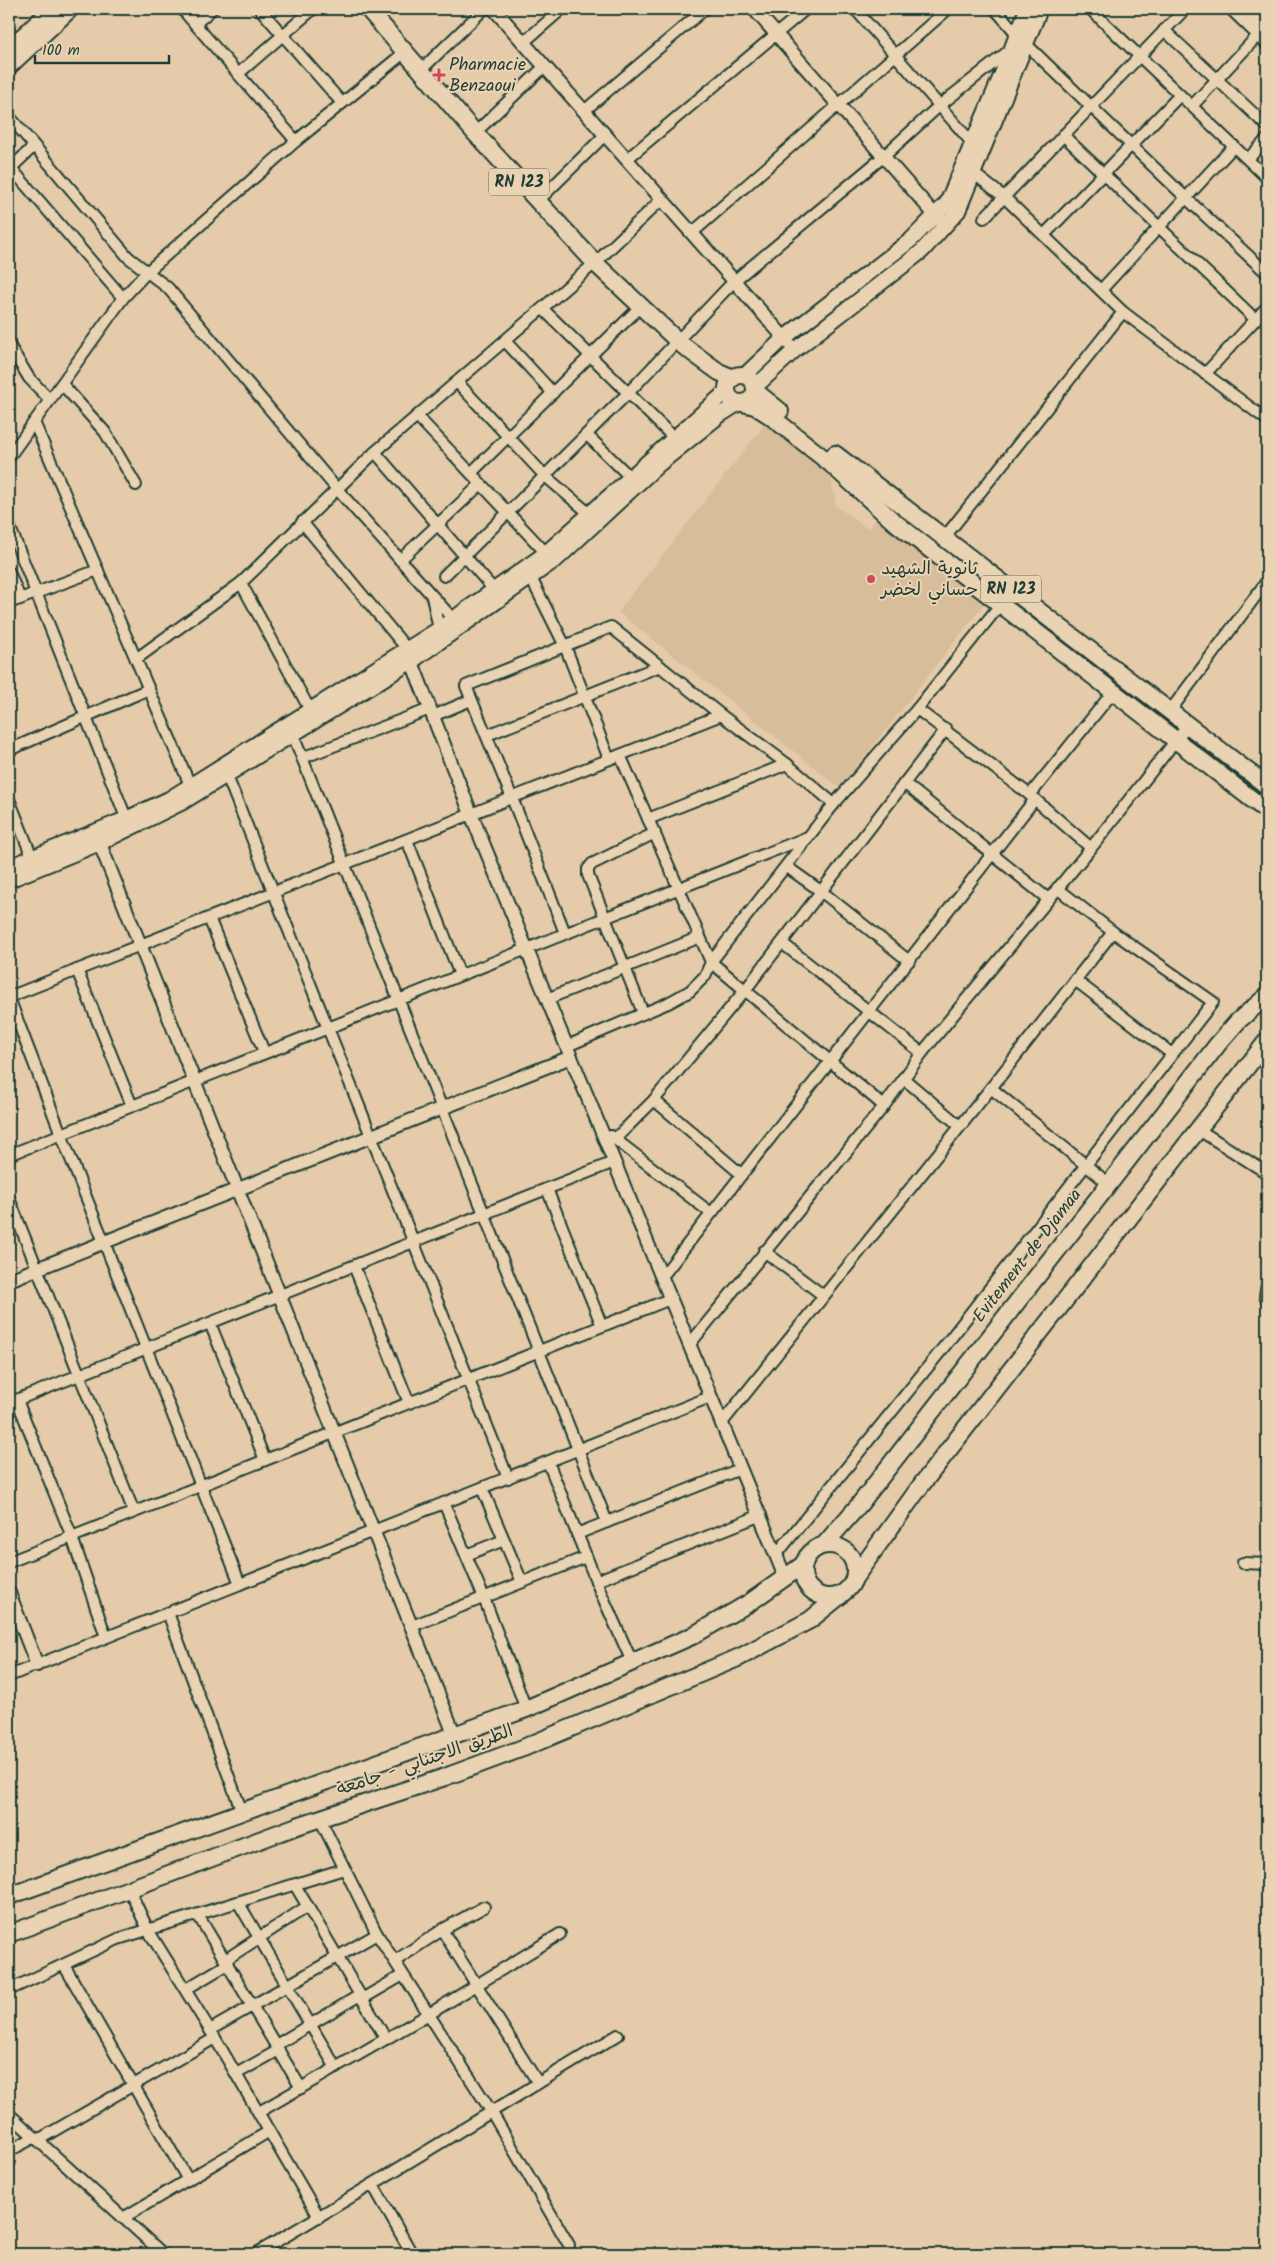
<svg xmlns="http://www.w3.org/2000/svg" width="1276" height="2263" font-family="Kalam,'Playpen Sans Arabic',sans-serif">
<rect width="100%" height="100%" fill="#e5cba9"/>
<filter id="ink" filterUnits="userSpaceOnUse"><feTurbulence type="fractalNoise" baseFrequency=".02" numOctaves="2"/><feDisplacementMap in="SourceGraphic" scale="10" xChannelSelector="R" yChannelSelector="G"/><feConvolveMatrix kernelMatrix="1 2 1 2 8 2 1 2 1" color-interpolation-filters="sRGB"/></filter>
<g filter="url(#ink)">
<path fill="#d7bd9a" d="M765,424l65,51 6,31 32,23 10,-12 110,82 -148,189 -222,-176z"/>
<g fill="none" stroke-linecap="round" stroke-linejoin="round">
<defs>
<g id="minor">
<path d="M182,9l114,132"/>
<path d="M260,9l82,94"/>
<path d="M855,9l118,135"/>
<path d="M995,9l31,35 159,153 82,76"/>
<path d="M1090,9l177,169"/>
<path d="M195,24l17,-15"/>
<path d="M1164,30l103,96"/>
<path d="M524,42l38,-33"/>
<path d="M421,70l63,-61"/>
<path d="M238,74l75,-65"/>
<path d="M1192,106l71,-76"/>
<path d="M584,111l121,-102"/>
<path d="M9,116l119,141 40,31 168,200 117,131"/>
<path d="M475,133l70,-67"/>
<path d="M1063,135l192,184"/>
<path d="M627,159l179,-150"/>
<path d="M1248,159l19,-20"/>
<path d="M11,168l112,130"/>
<path d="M968,169l36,28 119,115 144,108"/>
<path d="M9,170l25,-24"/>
<path d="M537,202l68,-67"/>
<path d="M984,218l201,-209"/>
<path d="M692,233l256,-224"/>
<path d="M1044,235l136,-140"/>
<path d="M1101,290l133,-144"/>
<path d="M543,309l131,129"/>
<path d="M505,341l48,52"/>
<path d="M9,345l20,33 21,22"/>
<path d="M1205,374l62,-67"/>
<path d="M457,382l88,94 45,38"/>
<path d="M62,384l43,48 31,53"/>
<path d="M417,416l129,137"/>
<path d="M34,422l159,370"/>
<path d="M587,435l43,42"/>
<path d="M375,452l119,138"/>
<path d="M9,457l114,-159 24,-26 149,-131 109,-89"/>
<path d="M471,473l169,-166"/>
<path d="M302,522l105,127"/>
<path d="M9,525l120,300"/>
<path d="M944,538l179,-226"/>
<path d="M400,560l81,-76"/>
<path d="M9,572l11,27"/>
<path d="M444,576l185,-184 105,-111 149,-124 56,-51 71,-56"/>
<path d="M531,578l34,68 44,113"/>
<path d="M241,583l69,127"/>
<path d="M432,597l7,32"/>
<path d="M9,603l89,-33"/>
<path d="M136,659l105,-76 134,-131 220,-189 67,-64"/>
<path d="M917,709l113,86 61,53"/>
<path d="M1170,711l97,-130"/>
<path d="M433,716l38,-16"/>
<path d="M293,735l314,787"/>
<path d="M487,735l173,-69"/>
<path d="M9,750l140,-61"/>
<path d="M302,758l128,-49"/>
<path d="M227,776l281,702"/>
<path d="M904,783l144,116"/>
<path d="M1030,795l83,-103"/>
<path d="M9,799l23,58"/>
<path d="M648,819l139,-55"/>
<path d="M407,840l53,135"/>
<path d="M787,867l35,25 87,69"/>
<path d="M209,918l55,134"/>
<path d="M565,933l-53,-135 -46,-112 145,-59 110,88 66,49 47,40"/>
<path d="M782,943l140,110"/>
<path d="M77,970l55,136"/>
<path d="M1075,980l97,74"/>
<path d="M9,997l712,-282"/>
<path d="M9,998l52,136 179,450"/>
<path d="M547,999l153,-62"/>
<path d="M643,1013l-55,-138v-6l4,-5 63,-31"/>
<path d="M567,1046l101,-43 22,-12 15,-15 6,-14 -91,-207"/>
<path d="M903,1078l57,48"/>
<path d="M991,1088l118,96"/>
<path d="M654,1100l87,74"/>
<path d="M884,1106l-173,-144 123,-158 83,-95 86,-108"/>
<path d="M1199,1130l68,43"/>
<path d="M611,1136l100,77"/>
<path d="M615,1139l39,-39 92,-111 200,-260"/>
<path d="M9,1155l799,-318"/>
<path d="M547,1189l55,137"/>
<path d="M9,1198l125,314"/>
<path d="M764,1251l60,45"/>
<path d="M354,1266l55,137"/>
<path d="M661,1278l374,-479"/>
<path d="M1267,1284l-2,12 2,4"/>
<path d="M210,1323l55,137"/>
<path d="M689,1345l195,-239 38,-53 169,-205 97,-123"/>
<path d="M17,1400l55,137 34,100"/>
<path d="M9,1403l605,-241"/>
<path d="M721,1424l270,-336 122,-156"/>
<path d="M548,1462l53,131 32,71"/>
<path d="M482,1488l40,94"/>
<path d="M444,1503l40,95 42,111"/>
<path d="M577,1534l163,-65"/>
<path d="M466,1555l38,-15"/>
<path d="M776,1555l164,-203 273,-350 -100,-70 -56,-44"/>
<path d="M9,1562l661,-263"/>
<path d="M1243,1563l24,1"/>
<path d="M596,1581l165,-66"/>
<path d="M168,1613l74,199"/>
<path d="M412,1626l174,-69"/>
<path d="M9,1676l701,-279"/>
<path d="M320,1819l57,115 114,177 78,134"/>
<path d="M295,1885l91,154"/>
<path d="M129,1889l19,41 67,108 104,179"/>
<path d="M238,1902l98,166"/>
<path d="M198,1915l103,173"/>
<path d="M442,1930l96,153"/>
<path d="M225,1960l83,-54"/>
<path d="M395,1961l47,-31 42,-23"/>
<path d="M64,1965l124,215"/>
<path d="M186,1989l42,-25"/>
<path d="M9,1990l109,-51 226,-70"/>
<path d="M362,1999l41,-24"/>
<path d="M210,2030l167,-96"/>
<path d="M276,2045l84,-50"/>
<path d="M236,2074l43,-24"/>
<path d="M259,2112l170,-98 131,-80"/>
<path d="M9,2114l154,140"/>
<path d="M38,2140l177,-102"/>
<path d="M9,2151l26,-14"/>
<path d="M373,2185l39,69"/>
<path d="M123,2218l145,-86"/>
<path d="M255,2254c122,-71 241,-146 363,-219"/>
</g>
<g id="tertiary">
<path d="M494,9l301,341"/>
<path d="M754,9l188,214"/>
<path d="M1232,9l35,34"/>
<path d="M1246,9l21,20"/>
<path d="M408,652l63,162 314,763"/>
<path d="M96,834l359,902"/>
<path d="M9,1280l562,-223"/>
<path d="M9,1593l28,72"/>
</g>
<g id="secondary">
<path d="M744,376l40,-38 127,-98 36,-37 54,-127 26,-67"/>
<path d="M755,387l40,-37 127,-99 36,-40 82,-202"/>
<path d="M9,867l117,-48 43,-20 270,-170 107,-76 182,-163"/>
<path d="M9,880l91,-37 81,-40 231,-142 146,-103 100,-93 62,-50 19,-12"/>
</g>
<g id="primary">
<path d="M368,9l107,124 120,130 87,82 37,27 14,6"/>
<path d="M9,49l44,-40"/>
<path d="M9,66l61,-57"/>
<circle cx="741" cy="389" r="14"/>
<path d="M755,391l25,20"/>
<path d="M743,403l12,3 14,9 62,49 61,56 375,291"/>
<path d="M835,454l432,332"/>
<circle cx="829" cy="1571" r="26"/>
<path d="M824,1545l35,-40 359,-461 20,-23 29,-25"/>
<path d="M855,1577l67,-93 345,-443"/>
<path d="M9,1896l517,-187 166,-73 57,-33 55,-39"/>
<path d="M9,1934l288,-108 148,-49 78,-29 217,-91 70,-37 31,-25"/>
</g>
</defs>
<use href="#minor" stroke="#1f3d34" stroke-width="14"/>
<use href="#tertiary" stroke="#1f3d34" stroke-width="16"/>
<use href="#secondary" stroke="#1f3d34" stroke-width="18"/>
<use href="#primary" stroke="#1f3d34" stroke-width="20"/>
<use href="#minor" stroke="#ead3b3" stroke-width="10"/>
<use href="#tertiary" stroke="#ead3b3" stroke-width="12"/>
<use href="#secondary" stroke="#ead3b3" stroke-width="14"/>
<use href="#primary" stroke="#ead3b3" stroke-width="16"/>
</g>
</g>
<g fill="#d1495b" stroke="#ead3b3" stroke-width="2">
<path d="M436.5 67.5h5v5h5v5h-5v5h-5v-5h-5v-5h5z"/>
<circle cx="871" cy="579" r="5"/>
</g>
<g text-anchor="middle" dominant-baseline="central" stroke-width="4" stroke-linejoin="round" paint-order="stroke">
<g fill="#ead3b3" stroke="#5c6a5a" stroke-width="1">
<rect x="489" y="168.5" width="60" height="27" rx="4"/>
<rect x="981" y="575.5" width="60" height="27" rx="4"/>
</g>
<g font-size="16" font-weight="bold" fill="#1f3d34">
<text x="519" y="182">RN 123</text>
<text x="1011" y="589">RN 123</text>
</g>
<g font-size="18" fill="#1f3d34" stroke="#ead3b3" text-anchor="start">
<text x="449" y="65">Pharmacie<tspan x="449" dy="21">Benzaoui</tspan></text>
<text x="881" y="569">ثانوية الشهيد<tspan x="881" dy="21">حساني لخضر</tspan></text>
</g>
<g font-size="18" fill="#1f3d34" stroke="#ead3b3">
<text transform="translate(1028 1256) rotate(-52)">Evitement de Djamaa</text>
<text transform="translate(425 1761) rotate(-19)">الطريق الاجتنابي - جامعة</text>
</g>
</g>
<rect width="1276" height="2263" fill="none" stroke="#ead3b3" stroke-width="30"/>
<rect x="15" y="15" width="1246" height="2233" fill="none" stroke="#1f3d34" stroke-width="2" filter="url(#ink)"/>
<path d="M35 55v8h134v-8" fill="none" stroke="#1f3d34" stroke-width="2.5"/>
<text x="42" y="55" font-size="15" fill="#1f3d34" stroke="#ead3b3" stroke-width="4" paint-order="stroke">100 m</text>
</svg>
